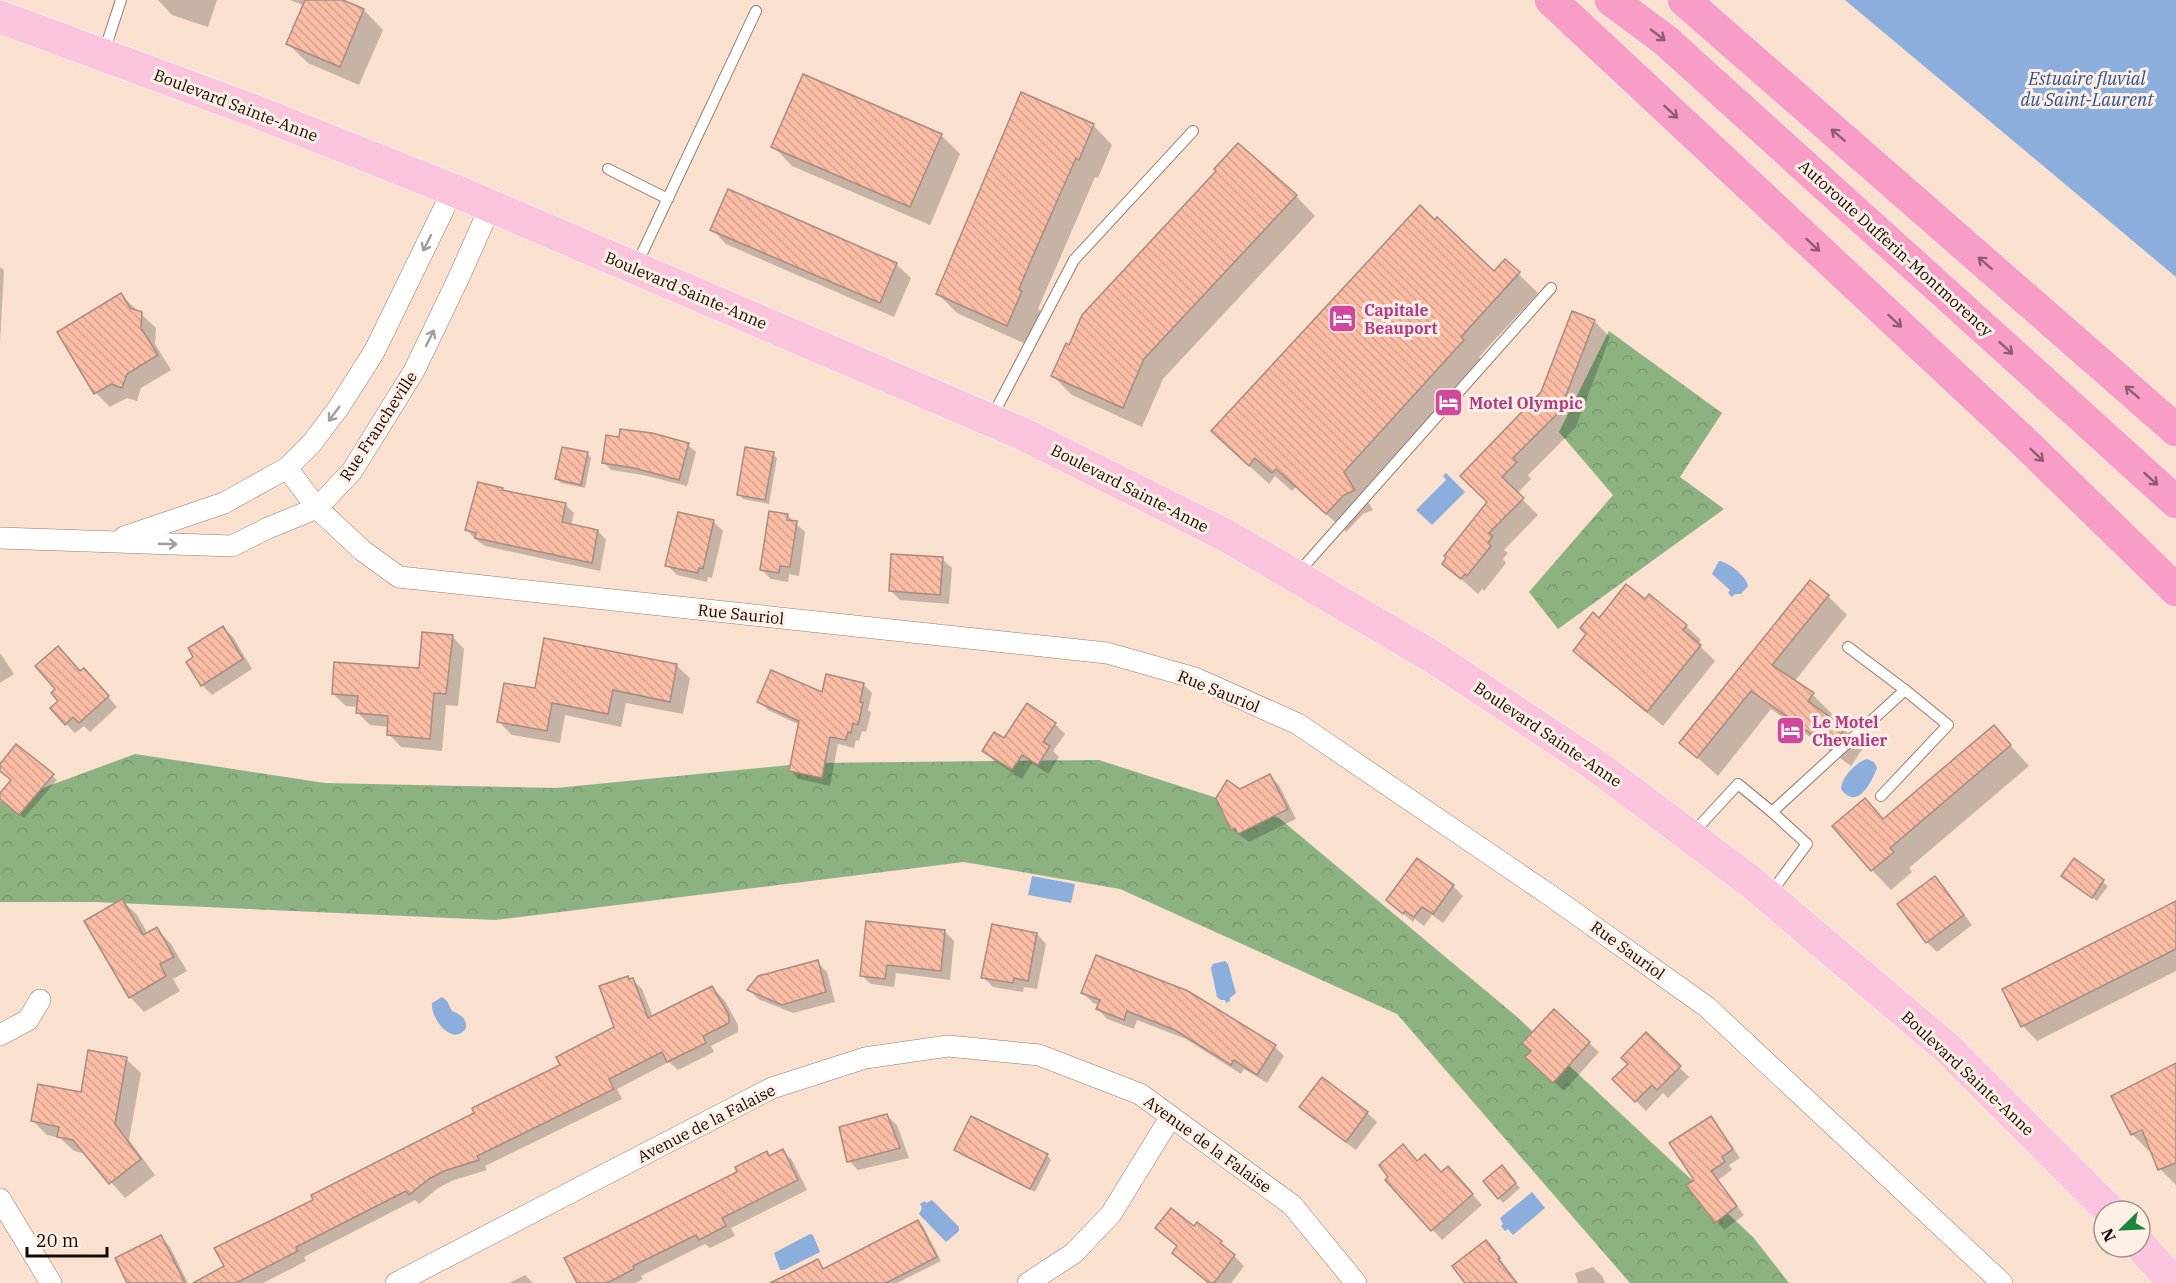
<svg xmlns="http://www.w3.org/2000/svg" width="2176" height="1283" font-family="'IBM Plex Serif',serif">
<defs>
<pattern id="forest-crowns" width="20" height="18" patternUnits="userSpaceOnUse" patternTransform="scale(1.5)"><rect width="20" height="18" fill="#8db281"/><path d="M2 6a3 3 0 1 1 6 0M12 15a3 3 0 1 1 6 0" fill="none" stroke="#79986e"/></pattern>
<pattern id="building-back-hatch" width="6" height="6" patternUnits="userSpaceOnUse" patternTransform="scale(1.5)"><rect width="6" height="6" fill="#fabca4"/><path d="M-1 5l2 2M0 0l6 6M5-1l2 2" fill="none" stroke="#d5a08c"/></pattern>
</defs>
<rect width="100%" height="100%" fill="#f9e0cf"/>
<g fill="url(#forest-crowns)">
<path d="M1609,331l113,82 -42,64 44,32 -166,120 -29,-37 84,-97 -54,-63z"/>
<path d="M135,754l190,29 231,5 255,-25 288,-3 180,58 237,198 237,221 36,46h-159l-233,-269 -277,-125 -156,-27 -469,58 -400,-18h-95v-101l5,1z"/>
</g>
<g fill="#8baedd">
<path d="M1845,0h331v277z"/>
<path d="M1446,473l19,19 -33,33 -16,-15 30,-30 -3,-4z"/>
<path d="M1719,561c10,1 28,16 29,25l-7,8h-6l-3,3 -4,-4 2,-3 -18,-16z"/>
<path d="M1867,759l7,3 3,6c-6,15 -20,43 -36,21 0,-11 15,-27 26,-30z"/>
<path d="M1032,876l43,8 -4,19 -43,-8z"/>
<path d="M1225,961l3,3 8,29 -6,5v3l-4,2 -1,-3h-4l-4,-3 -6,-29 2,-4z"/>
<path d="M442,997l5,4 5,10c8,3 15,7 14,17 -13,20 -36,-10 -34,-25z"/>
<path d="M1532,1192l13,16 -32,27 -5,-6 -3,2 -4,-5 2,-2 -3,-6z"/>
<path d="M932,1200l27,27v4l-13,11 -27,-28 3,-6 -2,-4 5,-3 1,2z"/>
<path d="M810,1234l3,1 7,17 -36,18h-4l-6,-17z"/>
</g>
<g fill="#0003" fill-rule="evenodd">
<path d="M158,0h59l-9,27 -36,-12z"/>
<path d="M290,0h50l24,10 19,20 -24,55 -51,-22 -20,-19 17,-38z"/>
<path d="M1093,125l19,20 -14,33 -3,-1 -57,132 3,2 -15,33 -69,-31 -20,-20z"/>
<path d="M941,135l19,19 -30,71 -138,-59 -19,-20z"/>
<path d="M1296,196l19,20 -152,163 -21,48 -70,-32 -19,-19 17,-29z"/>
<path d="M712,229l184,35 15,14 -17,39 -168,-73z"/>
<path d="M1505,261l33,32 -59,64 3,4 -120,131 11,18 -10,4 -17,18 -50,-45 -4,4 -17,-15 -6,8 -37,-34 262,-177z"/>
<path d="M0,267l4,3 -4,73z"/>
<path d="M121,295l35,33 -1,16 16,26 -30,18 -4,13 -10,-3 -17,9 -14,-14z"/>
<path d="M1594,321l16,16 -34,90 -48,48 3,4 -14,15 21,21 -34,35 4,3 -5,6 3,4 -22,28 -2,-2 -4,5 -34,-30 44,-62 54,-109z"/>
<path d="M688,445l8,7 -9,34 -44,-11 -32,-5 -8,-8z"/>
<path d="M587,453l4,5 -6,30 -24,-5 -4,-4z"/>
<path d="M773,454l4,4 -8,46 -26,-5 -4,-4z"/>
<path d="M502,489l3,3 60,12 9,9 -3,13 27,5 8,9 -6,31 -115,-25 -10,-7 -8,-9z"/>
<path d="M787,515l18,17 -6,44 -10,-2 -1,8 -17,-3 -10,-10z"/>
<path d="M713,521l10,10 -11,47 -4,-1 -1,5 -30,-7 -10,-10z"/>
<path d="M942,559l10,9 -3,36 -49,-4 -10,-10z"/>
<path d="M1828,596l19,19 -53,67 19,13 19,19 -3,4 15,11 19,19 -12,18 -80,-57 -53,67 -37,-33z"/>
<path d="M1645,602l41,24 15,14 -3,4 17,17 -52,65 -74,-61 -14,-14 25,-31z"/>
<path d="M223,628l10,9 19,32 -40,26 -10,-10 -14,-22z"/>
<path d="M452,636l12,13 -6,57 -12,-1 -4,46 -41,-4 -12,-13v-7l-19,-2 -12,-12v-6l-12,-1 -13,-12 87,-24z"/>
<path d="M0,653l14,21 -14,9z"/>
<path d="M676,665l14,13 -7,36 -57,-11 -5,24 -56,-12 -5,28 -48,-8 -13,-13 37,-32z"/>
<path d="M80,672l13,7 24,28 -27,25 -6,-6 -9,7 -9,-9 -8,-35z"/>
<path d="M863,684l9,9 -4,17 3,3 -5,19 -4,-1 -3,10 -3,-1 -2,8 -16,-4 -8,42 -31,-7 -8,-8 9,-46 -32,-15 -9,-9 64,-7z"/>
<path d="M1055,724l10,10 -12,17 6,6 -11,17 -16,-11 -10,16 -29,-19 -9,-9 20,-11z"/>
<path d="M1994,727l35,39 -120,102 3,4 -21,18 -19,-20 -38,-44 31,-26 20,20z"/>
<path d="M17,746l40,34 -33,38 -24,-20v-3l12,-15 -12,-11v-3z"/>
<path d="M1270,776l9,9 17,34 -47,23 -17,-13 8,-38z"/>
<path d="M2074,860l34,26 -11,15 -30,-21z"/>
<path d="M1935,878l9,9 28,38 -35,27 -10,-10z"/>
<path d="M1453,886l10,10 -20,27 -11,-8 -8,11 -9,-7 -2,3 -15,-13z"/>
<path d="M122,900l15,15 11,19 9,-5 14,15 16,27 -14,8 7,12 -36,21 -14,-15z"/>
<path d="M2176,903v68l-139,70 -14,-15z"/>
<path d="M945,932l9,9 -4,39 -54,-7 -2,14 -23,-3 -10,-9z"/>
<path d="M1037,934l9,10 -9,45 -13,-2 -1,5 -30,-5 -10,-10z"/>
<path d="M817,962l10,10 8,30 -42,11 -35,-14 -9,-10z"/>
<path d="M627,977l3,3h3l9,9 11,28 59,-30 13,14 13,24v7l-27,14 3,6 -36,18 -9,-8 -52,27 5,10 -137,67 2,4 -33,10 -16,8 -19,16 -4,-4 -111,57 2,4 -43,22h-29l81,-83 247,-134 53,-38z"/>
<path d="M1083,993l192,54 9,9 -17,27 -23,-14 -3,5 -55,-35 -49,-19 -3,9 -27,-10 -9,-10 1,-4 -6,-2z"/>
<path d="M1646,1034l43,43 -21,21 -5,-5 -17,18 -31,-32 15,-15z"/>
<path d="M1589,1043l10,9 -35,39 -27,-25z"/>
<path d="M126,1059l15,14 -12,67 26,35 -30,23 -39,-44 -12,-3 -14,-13 -13,-3 -14,-14 49,-27z"/>
<path d="M2176,1065v120l-16,-16 -8,-19 -3,1 -17,-17zM2149,1128l-12,6v-3z"/>
<path d="M1301,1107l66,6 10,9 -21,28 -45,-33z"/>
<path d="M887,1116l10,9 12,33 -51,12 -9,-9z"/>
<path d="M1710,1118l8,8 22,32 -11,7 3,5 -14,10 26,35 -20,15 -36,-44 8,-6z"/>
<path d="M956,1150l91,5 4,5 -16,32 -75,-38z"/>
<path d="M783,1151l9,9 15,30 -76,38 4,8 -25,12 -5,-4 -64,32 2,3 -8,4h-57l189,-130 4,4z"/>
<path d="M1418,1162l24,11 15,4 25,28 -40,35 -55,-60z"/>
<path d="M1506,1172l14,16 -17,15 -18,-22z"/>
<path d="M918,1222l5,4 18,35 -44,22h-124l45,-22 7,9z"/>
<path d="M1157,1228h37l27,14 23,24 -13,17h-22l-35,-30 4,-6z"/>
<path d="M161,1237l9,10 18,36h-59z"/>
<path d="M1486,1242l9,9 22,32h-50z"/>
<path d="M1593,1267l9,9 3,7h-27l-3,-10z"/>
<path d="M525,1275l8,8h-24z"/>
</g>
<g fill="url(#building-back-hatch)" stroke="#a68c81" stroke-width="1.5">
<path d="M305,0h38l21,9 -24,58 -54,-23z"/>
<path d="M803,74l139,60 -32,73 -139,-60z"/>
<path d="M1021,92l73,32 -15,36 -3,-2 -44,100 -13,31 3,2 -15,35 -71,-32z"/>
<path d="M1238,143l59,52 -153,164 -21,49 -72,-32 15,-33 3,2 13,-30 134,-144 -2,-2z"/>
<path d="M728,189l169,74 -17,40 -170,-73z"/>
<path d="M1420,205l15,15 2,-3 57,54 11,-12 15,13 -59,65 3,3 -120,132 11,18 -11,5 -18,19 -50,-45 -4,4 -17,-15 -6,8 -38,-35z"/>
<path d="M121,293l9,15 12,4 -1,16 17,27 -31,19 -5,14 -11,-4 -17,10 -37,-62z"/>
<path d="M1572,311l23,9 -35,91 -47,47 4,4 -15,15 22,21 -35,35 4,3 -5,7 3,3 -24,30 -2,-2 -4,5 -19,-15 4,-6 -2,-2 43,-54 -27,-26 81,-84z"/>
<path d="M620,429l32,4 37,10 -10,37 -45,-12 -32,-5 4,-28 13,2z"/>
<path d="M562,447l26,5 -7,33 -26,-6z"/>
<path d="M745,447l29,5 -9,48 -28,-5z"/>
<path d="M478,482l25,6 -1,2 64,13 -4,19 36,8 -6,33 -117,-25 1,-5 -11,-3z"/>
<path d="M769,511l19,3 -1,6 10,1 -7,46 -10,-1 -1,7 -19,-3z"/>
<path d="M678,512l36,8 -11,49 -4,-1 -1,5 -33,-7z"/>
<path d="M891,554l52,3 -3,38 -51,-4z"/>
<path d="M1810,580l19,15 -57,70 42,28 -6,8 37,27 -14,20 -80,-57 -54,67 -18,-15z"/>
<path d="M1626,584l19,15 4,-5 38,31 -4,5 18,15 -54,67 -74,-61 13,-17 -6,-6 13,-16 6,6z"/>
<path d="M223,626l20,33 -42,27 -15,-24 7,-5 -5,-9z"/>
<path d="M422,632l31,3 -7,59 -12,-1 -4,46 -43,-4 1,-19 -32,-3 2,-17 -26,-2 2,-32 85,6z"/>
<path d="M544,638l133,26 -7,38 -57,-12 -5,24 -56,-11 -5,28 -50,-9 7,-39 31,5z"/>
<path d="M58,646l22,25 4,-3 25,28 -30,27 -6,-6 -8,8 -15,-17 8,-7 -7,-8 4,-4 -20,-23z"/>
<path d="M771,670l51,22 4,-18 38,9 -4,19 3,1 -5,22 -5,-2 -2,10 -3,-1 -2,8 -16,-3 -8,41 -33,-7 10,-50 -42,-19z"/>
<path d="M1027,703l29,20 -13,19 7,4 -12,19 -16,-10 -10,15 -30,-19 12,-19 10,6z"/>
<path d="M1994,725l17,20 -121,103 4,4 -23,19 -39,-45 33,-28 18,21z"/>
<path d="M16,744l38,30 -35,41 -19,-16v-6l11,-13 -11,-9v-7z"/>
<path d="M1270,774l18,35 -50,25 -3,-6 -4,2 -15,-32 11,-18 13,9z"/>
<path d="M1417,858l37,27 -21,29 -11,-7 -8,10 -9,-6 -2,3 -17,-14z"/>
<path d="M2074,858l30,22 -12,18 -31,-22z"/>
<path d="M1935,876l29,39 -38,28 -29,-39z"/>
<path d="M122,899l21,36 14,-8 17,30 -14,7 6,12 -37,22 -45,-77z"/>
<path d="M2176,901v48l-155,78 -19,-38z"/>
<path d="M866,921l79,9 -4,41 -54,-6 -2,14 -25,-3z"/>
<path d="M992,924l45,9 -9,48 -14,-3 -1,5 -32,-5z"/>
<path d="M1096,955l92,36 88,54 -19,30 -23,-15 -3,5 -56,-35 -48,-19 -3,9 -28,-11 4,-9 -19,-7z"/>
<path d="M818,960l8,32 -44,13 -35,-15 11,-14z"/>
<path d="M628,976l1,3 4,-1 15,40 64,-32 17,29v8l-26,13 3,7 -39,19 -5,-10 -53,27 5,10 -137,67 2,4 -35,11 -15,8 -20,16 -3,-4 -110,56 2,4 -62,32h-43l31,-17 -10,-18 99,-48 -2,-5 163,-82 -2,-5 88,-43 -4,-8 58,-30 -15,-41z"/>
<path d="M1554,1009l36,33 -37,41 -28,-26 6,-6 -9,-8z"/>
<path d="M1646,1032l35,34 -24,24 -5,-5 -17,17 -23,-23 16,-15 -7,-6z"/>
<path d="M88,1050l39,7 -12,67 26,35 -32,25 -36,-44 -16,-3 2,-10 -28,-6 7,-37 43,8z"/>
<path d="M2176,1063v100l-18,7 -16,-40 -11,5 -20,-39z"/>
<path d="M1322,1077l46,35 -22,30 -47,-35z"/>
<path d="M887,1114l13,34 -53,14 -8,-35z"/>
<path d="M971,1116l77,38 -18,35 -76,-39z"/>
<path d="M1711,1116l22,33 -11,8 3,5 -14,9 26,35 -22,17 -29,-38 8,-5 -25,-37z"/>
<path d="M1403,1144l14,17 8,-7 16,18 7,-6 25,28 -42,37 -46,-51 3,-3 -9,-12z"/>
<path d="M783,1149l15,31 -76,38 4,8 -27,14 -3,-5 -63,31 1,3 -27,14h-30l-13,-25 173,-86 -2,-5 32,-16 2,5z"/>
<path d="M1502,1165l14,18 -18,16 -15,-18z"/>
<path d="M1171,1208l23,18 3,-4 25,19 -2,2 15,12 -21,28h-5l-37,-30 5,-7 -22,-18z"/>
<path d="M918,1220l19,37 -51,26h-116l48,-24 5,10z"/>
<path d="M161,1235l24,48h-58l-12,-25z"/>
<path d="M1486,1240l14,18 -2,1 19,24h-52l-13,-17z"/>
</g>
<g fill="none" stroke-linecap="round" stroke-linejoin="round">
<defs>
<g id="lane">
<path d="M104,52l17,-52"/>
<path d="M608,169l60,30"/>
<path d="M636,266l120,-255"/>
<path d="M992,417l82,-157 119,-129"/>
<path d="M1297,574l254,-286"/>
<path d="M1881,796l67,-71 -43,-35"/>
<path d="M1692,834l46,-50 34,28 133,-122 -57,-43"/>
<path d="M1770,894l37,-50 -35,-32"/>
</g>
<g id="street">
<path d="M287,468l30,40 46,43 36,26 708,76 88,25 103,46 253,172 156,111 295,276"/>
<path d="M124,537l100,-34 63,-35 25,-25 27,-36 35,-55 79,-162"/>
<path d="M0,538l232,8 36,-18 49,-20 35,-37 62,-100 46,-96 30,-68"/>
<path d="M0,1035l28,-15 12,-20"/>
<path d="M0,1199l51,84"/>
<path d="M396,1283l376,-195 93,-30 83,-12 91,9 101,39 152,111 64,78"/>
<path d="M1028,1283l46,-30 37,-39 59,-96"/>
</g>
<g id="primary">
<path d="M0,17l252,93 201,80 570,244 204,102 206,121 161,107 157,118 196,166 163,163"/>
<path d="M2140,1245l34,38"/>
</g>
<g id="highway">
<path d="M1551,0l471,440 154,150"/>
<path d="M1611,0l54,40 511,462"/>
<path d="M1684,0l492,430"/>
</g>
</defs>
<use href="#lane" stroke="#937c6d" stroke-width="12"/>
<use href="#street" stroke="#937c6d" stroke-width="22"/>
<use href="#primary" stroke="#fff" stroke-width="34"/>
<use href="#highway" stroke="#fff" stroke-width="34"/>
<use href="#lane" stroke="#fff" stroke-width="10"/>
<use href="#street" stroke="#fff" stroke-width="21"/>
<use href="#primary" stroke="#fbc4dd" stroke-width="33"/>
<use href="#highway" stroke="#f89dc6" stroke-width="33"/>
</g>
<defs><path id="oneway-shaft" d="M-6 0H5M1.5-3L5.5 0L1.5 3" fill="none" stroke-width="1.6" stroke-linecap="round" stroke-linejoin="round" transform="scale(1.5)"/></defs>
<g stroke="#905b6f">
<use href="#oneway-shaft" transform="translate(1658 35) rotate(37)"/>
<use href="#oneway-shaft" transform="translate(1671 112) rotate(43)"/>
<use href="#oneway-shaft" transform="translate(1838 135) rotate(-139)"/>
<use href="#oneway-shaft" transform="translate(1813 245) rotate(43)"/>
<use href="#oneway-shaft" transform="translate(1985 263) rotate(-139)"/>
<use href="#oneway-shaft" transform="translate(1895 321) rotate(43)"/>
<use href="#oneway-shaft" transform="translate(2006 348) rotate(42)"/>
<use href="#oneway-shaft" transform="translate(2132 392) rotate(-139)"/>
<use href="#oneway-shaft" transform="translate(2037 455) rotate(44)"/>
<use href="#oneway-shaft" transform="translate(2151 479) rotate(42)"/>
</g>
<g stroke="#a09d9b">
<use href="#oneway-shaft" transform="translate(427 243) rotate(117)"/>
<use href="#oneway-shaft" transform="translate(430 338) rotate(-64)"/>
<use href="#oneway-shaft" transform="translate(334 414) rotate(127)"/>
<use href="#oneway-shaft" transform="translate(168 544) rotate(2)"/>
</g>
<defs>
<symbol id="hotel-square" viewBox="-11 -11 22 22"><rect x="-9" y="-9" width="18" height="18" rx="4" fill="#d1479c" stroke="#ffefe5"/><path d="M-6-4.5h1.5V1H6V5H4.5V3h-9V5H-6ZM-4 0a1.8 1.8 0 1 1 3.6 0ZM.5 0V-2.5h3Q6-2.5 6 0Z" fill="#fff"/></symbol>
</defs>
<g fill-rule="evenodd">
<use href="#hotel-square" x="1326" y="302" width="33" height="33"/>
<use href="#hotel-square" x="1432" y="386" width="33" height="33"/>
<use href="#hotel-square" x="1774" y="714" width="33" height="33"/>
</g>
<g text-anchor="middle" dominant-baseline="central" stroke-width="6" stroke-linejoin="round" paint-order="stroke">
<g font-size="16" fill="#120a05" stroke="#ffefe5">
<text transform="translate(236 105) rotate(21)">Boulevard Sainte-Anne</text>
<text transform="translate(1896 248) rotate(42)">Autoroute Dufferin-Montmorency</text>
<text transform="translate(686 290) rotate(23)">Boulevard Sainte-Anne</text>
<text transform="translate(378 426) rotate(-57)">Rue Francheville</text>
<text transform="translate(1130 488) rotate(27)">Boulevard Sainte-Anne</text>
<text transform="translate(741 614) rotate(6)">Rue Sauriol</text>
<text transform="translate(1219 691) rotate(22)">Rue Sauriol</text>
<text transform="translate(1548 734) rotate(34)">Boulevard Sainte-Anne</text>
<text transform="translate(1628 950) rotate(36)">Rue Sauriol</text>
<text transform="translate(1968 1073) rotate(43)">Boulevard Sainte-Anne</text>
<text transform="translate(706 1123) rotate(-27)">Avenue de la Falaise</text>
<text transform="translate(1208 1144) rotate(36)">Avenue de la Falaise</text>
</g>
<g font-size="16" font-weight="bold" fill="#b23c85" stroke="#ffefe5" text-anchor="start">
<text x="1364" y="310">Capitale<tspan x="1364" dy="18">Beauport</tspan></text>
<text x="1469" y="403">Motel Olympic</text>
<text x="1812" y="722">Le Motel<tspan x="1812" dy="18">Chevalier</tspan></text>
</g>
<g font-size="18" font-style="italic" fill="#285690" stroke="#ffefe5">
<text x="2087" y="78">Estuaire fluvial<tspan x="2087" dy="21">du Saint-Laurent</tspan></text>
</g>
</g>
<g transform="translate(2122 1229) rotate(246)"><circle r="28" fill="#ffefe5" stroke="#a0938b" stroke-width="1.5"/>
<path d="M0-4.5L10 22L0 15L-10 22Z" fill="#1c863c"/>
<text y="-9" font-size="16" font-weight="bold" text-anchor="middle" fill="#120a05">N</text>
</g>
<path d="M27 1247v9h80v-9" fill="none" stroke="#120a05" stroke-width="3"/>
<text x="36" y="1247" font-size="18" fill="#120a05" stroke="#ffefe5" stroke-width="4.5" paint-order="stroke">20 m</text>
</svg>
